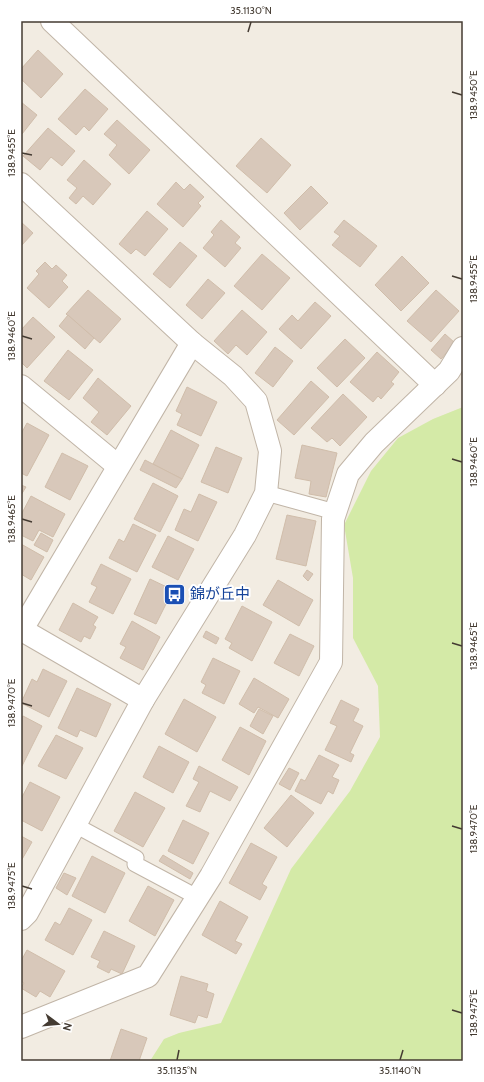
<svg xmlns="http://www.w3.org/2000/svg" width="484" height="1082" font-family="Cabin,'Noto Sans JP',sans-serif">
<rect width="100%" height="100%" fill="#f2ece2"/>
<path fill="#d4eaa7" d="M463,407v654h-313l14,-22 15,-6 42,-10 70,-154 59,-78 30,-54 -2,-51 -25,-48v-60l-9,-53 27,-54 27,-33 35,-19z"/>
<g fill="#d8c8ba" stroke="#d0bdaa">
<path d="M38,50l25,24 -22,24 -20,-19v-10z"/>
<path d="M85,89l23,20 -19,22 -5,-5 -8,9 -18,-16z"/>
<path d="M21,102l16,13 -15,19h-1z"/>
<path d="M117,120l33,30 -21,24 -20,-19 8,-10 -13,-11z"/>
<path d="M48,128l27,23 -13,15 -11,-9 -11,13 -17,-14z"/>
<path d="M261,138l30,27 -24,28 -31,-27z"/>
<path d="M84,160l27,24 -18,21 -10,-9 -7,8 -7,-6 8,-10 -10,-8z"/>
<path d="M176,182l8,8 6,-6 14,13 -6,6 3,3 -18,21 -26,-23z"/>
<path d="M311,186l17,17 -28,27 -16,-17z"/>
<path d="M147,211l21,18 -23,27 -9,-7 -5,5 -12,-10z"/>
<path d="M221,220l19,17 -5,6 6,5 -16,19 -22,-19 11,-13 -3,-3z"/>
<path d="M344,220l33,26 -17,21 -28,-22 8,-9 -6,-4z"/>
<path d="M21,222l12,11 -12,13z"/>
<path d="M180,242l17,14 -27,32 -17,-14z"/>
<path d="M262,254l28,24 -28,32 -28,-24z"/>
<path d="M402,256l27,27 -28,28 -26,-26z"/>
<path d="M45,262l7,7 4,-4 11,10 -5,6 6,6 -19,21 -22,-20 12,-14 -3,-3z"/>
<path d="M208,279l17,14 -23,26 -16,-14z"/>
<path d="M88,290l33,29 -21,24 -34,-29z"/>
<path d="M436,290l23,21 -28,31 -24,-21z"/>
<path d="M315,302l16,14 -30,33 -22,-20 13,-14 6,6z"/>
<path d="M242,310l25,22 -20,23 -11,-10 -8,9 -14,-13z"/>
<path d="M68,315l26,23 -9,11 -26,-23z"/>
<path d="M33,317l22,20 -28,31 -6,-6v-32z"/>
<path d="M445,334l10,9 -14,16 -10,-9z"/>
<path d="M345,339l20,19 -28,29 -20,-19z"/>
<path d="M275,347l18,14 -20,26 -18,-14z"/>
<path d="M68,350l25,20 -24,30 -25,-19z"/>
<path d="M377,352l22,20 -8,10 3,2 -13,15 -3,-3 -5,6 -23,-20z"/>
<path d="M98,378l33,28 -24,29 -16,-13 8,-10 -16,-14z"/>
<path d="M311,381l18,16 -35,38 -17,-15z"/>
<path d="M187,387l30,15 -16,34 -24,-11 5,-11 -6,-3z"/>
<path d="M343,394l24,23 -27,29 -8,-8 -5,4 -16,-14z"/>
<path d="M27,423l22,12 -22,41 -6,-3v-39z"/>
<path d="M171,430l28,15 -17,34 -29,-15z"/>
<path d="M302,445l35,8 -11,44 -17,-3 2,-13 -16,-3z"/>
<path d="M216,447l26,11 -14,35 -27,-11z"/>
<path d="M62,453l26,13 -18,34 -25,-13z"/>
<path d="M145,460l37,19 -6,9 -36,-18z"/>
<path d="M153,483l25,13 -18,36 -26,-13z"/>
<path d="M21,485l5,2 -5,8z"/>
<path d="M199,494l18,8 -19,39 -23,-11 9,-21 7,3z"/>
<path d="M31,496l34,18 -12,23 -14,-7 -6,11 -12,-6v-20z"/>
<path d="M287,515l29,6 -10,45 -30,-7z"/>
<path d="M133,524l23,11 -19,37 -28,-14 10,-19 5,3z"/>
<path d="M41,533l12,7 -6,12 -13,-7z"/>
<path d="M168,536l26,13 -16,31 -26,-13z"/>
<path d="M21,544l23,13 -13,23 -10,-6z"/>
<path d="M101,564l30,15 -18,35 -24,-12 8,-15 -6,-3z"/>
<path d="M307,570l6,4 -5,7 -5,-5z"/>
<path d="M150,579l23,11 -17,34 -22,-10z"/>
<path d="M278,580l35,20 -14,26 -36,-21z"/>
<path d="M73,603l25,14 -5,8 3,2 -6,12 -6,-3 -3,6 -22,-12z"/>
<path d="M242,606l30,16 -20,39 -23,-13 3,-5 -7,-4z"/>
<path d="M132,621l28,16 -17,33 -23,-12 6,-11 -6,-3z"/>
<path d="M206,631l13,7 -3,6 -13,-7z"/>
<path d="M290,634l24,12 -15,30 -25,-13z"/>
<path d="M213,658l27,13 -16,33 -22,-11 4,-8 -5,-3z"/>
<path d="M43,669l24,12 -18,36 -28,-14 11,-24 5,3z"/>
<path d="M254,678l35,21 -11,19 -20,-11 -4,6 -15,-9z"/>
<path d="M77,688l34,16 -15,33 -16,-7 -3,7 -19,-9z"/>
<path d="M184,699l32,18 -19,35 -32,-18z"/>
<path d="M341,700l18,9 -6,12 10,5 -13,27 4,2 -3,7 -26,-12 12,-24 -7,-3z"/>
<path d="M259,709l14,7 -10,18 -13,-8z"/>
<path d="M23,716l19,10 -20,40 -1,-46z"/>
<path d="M240,727l26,14 -17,34 -27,-15z"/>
<path d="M56,735l27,13 -17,31 -28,-13z"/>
<path d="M159,746l30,16 -16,31 -30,-16z"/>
<path d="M319,755l20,10 -7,12 7,3 -6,14 -5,-3 -7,13 -26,-13 6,-12 4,2z"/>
<path d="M199,766l39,21 -8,14 -20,-10 -10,21 -14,-6 13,-24 -6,-3z"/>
<path d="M289,768l10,5 -9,17 -11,-6z"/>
<path d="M30,782l30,15 -18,34 -21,-11v-21z"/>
<path d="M135,792l30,16 -22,39 -29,-16z"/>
<path d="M291,795l23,18 -27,34 -23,-19z"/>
<path d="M183,820l26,13 -16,31 -25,-13z"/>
<path d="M21,836l11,6 -11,19z"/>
<path d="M251,843l26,14 -15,27 5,3 -7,13 -31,-17z"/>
<path d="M163,855l30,18 -3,6 -31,-18z"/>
<path d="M92,856l33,17 -20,40 -33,-17z"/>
<path d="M64,873l12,5 -9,17 -11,-7z"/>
<path d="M148,886l26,14 -19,36 -26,-15z"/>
<path d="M220,901l28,16 -13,24 7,3 -6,10 -34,-19z"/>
<path d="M69,908l23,12 -19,35 -28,-15 10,-18 5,3z"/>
<path d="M104,931l31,15 -13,28 -11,-5 -2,4 -12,-6 3,-6 -9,-4z"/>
<path d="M27,950l38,21 -15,26 -10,-6 -4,6 -15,-9 3,-5 -3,-2v-20z"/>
<path d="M181,976l27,8 -2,7 8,3 -7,24 -9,-3 -3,8 -25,-8z"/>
<path d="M121,1029l26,9 -8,23h-29z"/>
</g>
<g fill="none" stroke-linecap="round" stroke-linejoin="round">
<defs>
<g id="service">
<path d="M266,493l69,19"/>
<path d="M75,825l61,33 -1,6 62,33"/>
</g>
<g id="minor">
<path d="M52,21l383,364"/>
<path d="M21,184l171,159 41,33 23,25 14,50 -4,42 -21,42 -102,165 -116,213 -6,6"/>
<path d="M21,386l97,80"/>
<path d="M22,630l121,70"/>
<path d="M21,631l171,-288"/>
<path d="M21,1027l127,-51 63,-100 120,-214 2,-143 15,-45 26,-31 75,-72 14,-23"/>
</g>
</defs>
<use href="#service" stroke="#c1b5a7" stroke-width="17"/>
<use href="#minor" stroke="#c1b5a7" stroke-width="24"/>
<use href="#service" stroke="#fff" stroke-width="15"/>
<use href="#minor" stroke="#fff" stroke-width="22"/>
</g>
<path fill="none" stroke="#443b32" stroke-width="1.5" d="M248,32l3,-10M452,92l10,3M22,153l10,2M452,276l10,3M22,336l10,3M452,459l10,3M22,519l10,3M452,643l10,3M22,703l10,3M452,826l10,3M22,886l10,3M452,1010l10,3M177,1060l2,-10M400,1060l3,-10"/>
<defs>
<symbol id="bus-square" viewBox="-11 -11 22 22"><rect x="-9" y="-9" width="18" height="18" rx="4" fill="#1a4fb4" stroke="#fff"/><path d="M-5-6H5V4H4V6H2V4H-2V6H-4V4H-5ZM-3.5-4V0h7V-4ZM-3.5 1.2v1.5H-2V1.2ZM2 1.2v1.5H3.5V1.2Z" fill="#fff"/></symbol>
</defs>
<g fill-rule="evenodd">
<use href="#bus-square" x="162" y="582" width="25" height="25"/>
</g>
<g text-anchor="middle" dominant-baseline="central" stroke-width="4" stroke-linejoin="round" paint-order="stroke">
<g font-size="15" fill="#164399" stroke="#fff" text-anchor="start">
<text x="190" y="594">錦が丘中</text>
</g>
</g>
<rect width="484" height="1082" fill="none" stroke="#ffffff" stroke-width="44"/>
<g transform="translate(58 1024) rotate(106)" stroke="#ffffff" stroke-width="3" paint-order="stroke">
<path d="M0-3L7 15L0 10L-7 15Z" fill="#443b32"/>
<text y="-6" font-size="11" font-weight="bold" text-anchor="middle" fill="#443b32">N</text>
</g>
<rect x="22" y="22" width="440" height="1038" fill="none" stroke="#443b32" stroke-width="1.5"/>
<g font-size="10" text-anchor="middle" fill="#443b32">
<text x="251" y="14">35.1130°N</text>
<text transform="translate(473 95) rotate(-90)" y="4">138.9450°E</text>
<text transform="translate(11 153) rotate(-90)" y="4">138.9455°E</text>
<text transform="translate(473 279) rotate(-90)" y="4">138.9455°E</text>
<text transform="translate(11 336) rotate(-90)" y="4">138.9460°E</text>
<text transform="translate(473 462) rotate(-90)" y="4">138.9460°E</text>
<text transform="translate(11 519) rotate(-90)" y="4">138.9465°E</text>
<text transform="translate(473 646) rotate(-90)" y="4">138.9465°E</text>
<text transform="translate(11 703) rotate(-90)" y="4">138.9470°E</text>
<text transform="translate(473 829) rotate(-90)" y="4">138.9470°E</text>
<text transform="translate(11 886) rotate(-90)" y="4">138.9475°E</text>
<text transform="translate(473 1013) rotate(-90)" y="4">138.9475°E</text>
<text x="177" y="1074">35.1135°N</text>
<text x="400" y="1074">35.1140°N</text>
</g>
</svg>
